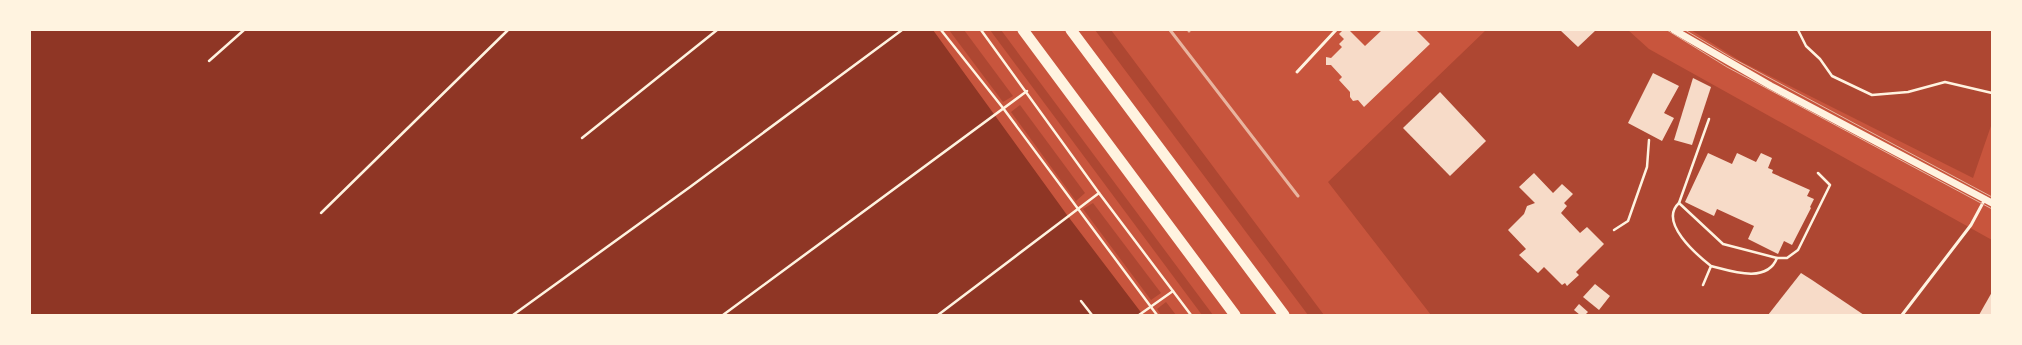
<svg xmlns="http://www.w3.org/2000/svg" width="2022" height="345" font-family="Signika,sans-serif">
<rect width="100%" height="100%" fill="#c8553d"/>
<g fill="#ae4732">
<path d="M949,30h15l49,66 -10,6z"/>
<path d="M990,30h11l212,285h-11z"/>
<path d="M1095,30h16l213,285h-16z"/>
<path d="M1486,30h142l21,19 343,191v75h-561l-103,-133z"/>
<path d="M1691,30h301v93l-19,55 -231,-116z"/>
<path d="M1020,105l65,88 -9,8 -65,-89z"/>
<path d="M1093,203l68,90 -10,7 -68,-91z"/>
<path d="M1166,302l10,13h-15l-4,-6z"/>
</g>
<path fill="#8f3625" d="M30,30h903l134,185 76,100h-1113z"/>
<g fill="#f7dbc8">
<path d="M1343,30h6l16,16 17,-16h34l14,14 -66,63 -6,-7 -5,1 -3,-4v-5l-11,-12 3,-3 -11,-12h-5v-8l5,1 11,-11 -3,-3 5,-5 -5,-5z"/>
<path d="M1560,30h36l-18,17z"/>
<path d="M1653,73l26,13 -15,27 10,5 -12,23 -34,-18z"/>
<path d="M1693,78l18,9 -19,58 -18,-5z"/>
<path d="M1440,92l46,49 -36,35 -47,-48z"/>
<path d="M1708,153l24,11 5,-11 19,9 5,-9 11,5 -4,10 5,2 -1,3 38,17 -3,6 7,3 -4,8 1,1 -19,37 -8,-4 -6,13 -30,-15 6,-13 -37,-17 -3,7 -29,-14z"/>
<path d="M1534,173l19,20 9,-9 11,10 -9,9 3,3 -6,7 19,20 7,-6 17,17 -28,28 3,3 -12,11 -2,-3 -3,2 -18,-18 -6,6 -19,-18 7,-6 -18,-19 16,-16 3,-8 8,-3 -16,-16z"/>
<path d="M1801,273l11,7 52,35h-96z"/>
<path d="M1595,284l15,12 -11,14 -16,-13z"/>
<path d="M1992,292v23h-13z"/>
<path d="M1579,304l9,8 -3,3h-5l-6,-5z"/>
</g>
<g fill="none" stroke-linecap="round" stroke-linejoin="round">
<g stroke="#fff3e0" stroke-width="2.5">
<path d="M941,30l62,78 154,207"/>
<path d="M981,30l118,163 92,122"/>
<path d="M1798,30l8,16 14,13 12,17 40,19 36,-3 37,-10 47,11"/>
<path d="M209,61l35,-31"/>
<path d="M582,138l135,-108"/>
<path d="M1679,203l30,-84"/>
<path d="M321,213l187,-183"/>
<path d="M1614,230l14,-9 19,-54 2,-27"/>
<path d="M1777,258h10l11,-8 32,-65 -12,-12"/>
<path d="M1703,285l8,-19c-14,-11 -53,-44 -32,-63l44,41 54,14c-10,26 -46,13 -66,8"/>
<path d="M1081,301l11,14"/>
<path d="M513,315l177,-128 212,-157"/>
<path d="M723,315l304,-224"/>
<path d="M938,315l161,-122"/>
<path d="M1139,315l34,-24"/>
</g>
<g stroke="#fff3e0" stroke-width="3">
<path d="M1297,72l39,-42"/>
<path d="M1902,315l69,-90 14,-26"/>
</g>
<path stroke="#fff3e0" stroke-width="7" d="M1674,30l97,56 221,117"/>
<g stroke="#fff3e0" stroke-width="11">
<path d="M1023,30l212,285"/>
<path d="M1071,30l213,285"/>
</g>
<g stroke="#e9b49f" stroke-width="1">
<path d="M1667,30l60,37 265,142"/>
<path d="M1685,30l47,28 260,139"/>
</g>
<g stroke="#e9b49f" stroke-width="3">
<path d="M1170,30l128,166"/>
<path d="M1189,30v1"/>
</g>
</g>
<rect width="2022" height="345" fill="none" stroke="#fff3e0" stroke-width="62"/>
</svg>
